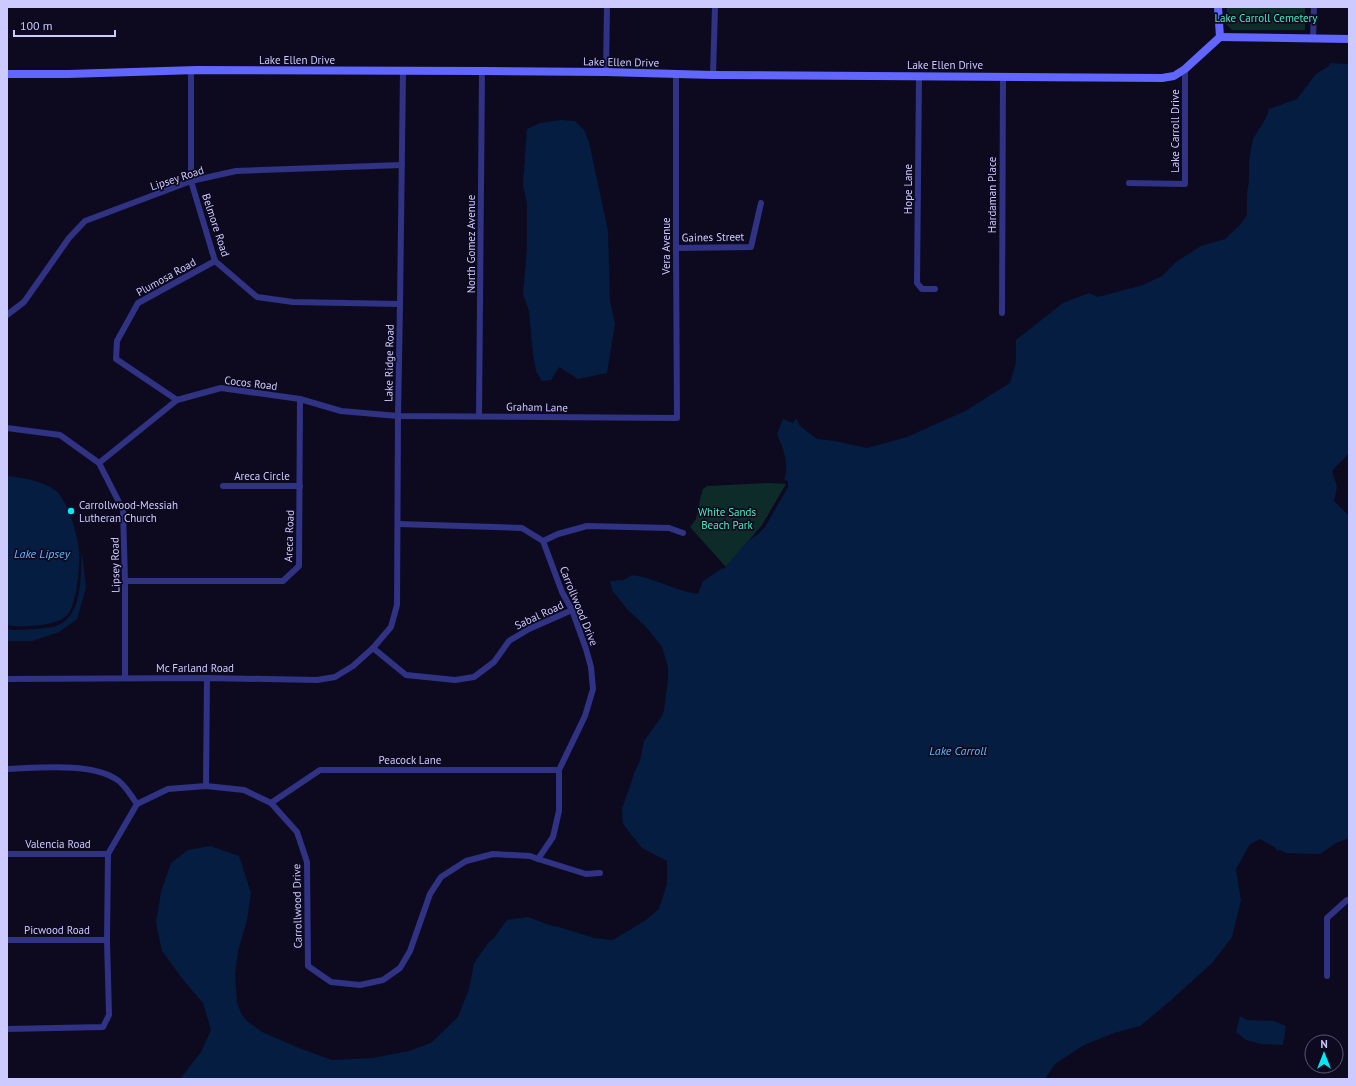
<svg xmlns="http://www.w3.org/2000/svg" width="1356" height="1086" font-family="'PT Sans',sans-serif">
<rect width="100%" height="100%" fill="#0d0a20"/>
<g fill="#0d2b28">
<path d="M1227,7h78v23h-73l-6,-6z"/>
<path d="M769,483l17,1 -24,41 -36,42 -36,-40 6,-8 5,-24 2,-6 4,-3z"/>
</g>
<g fill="#041d40">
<path d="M1330,63l19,1v389l-17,18 5,16 -3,14 15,15v322l-13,5 -16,11 -34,-1 -6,-3 -3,1 -1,-3 -16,-9 -10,5 -14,25 5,31 -9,37 -20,26 -43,39 -29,24 -26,7 -30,12 -29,19 -10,15h-865l21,-27 10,-22 -8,-27 -19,-22 -22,-30 -6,-28 5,-31 10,-29 17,-13 22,-4 29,10 12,37 -4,27 -9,31 -3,24 2,28 5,12 5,6 15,11 37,16 33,12 41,-2 36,-7 22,-8 27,-26 11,-28 5,-26 15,-21 5,-4 13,-18 21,-3 24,9 7,1 35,11 19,2 33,-20 13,-11 8,-25v-23l-25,-13 -19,-24 -1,-15 13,-38 5,-10 4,-20 18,-25 2,-6 4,-31v-12l-6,-20 -15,-19 -20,-19 -15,-19 -2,-9 14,-1 8,-5c23,3 43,16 66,19l5,-13 20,-13 1,1 23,-27 11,-8 7,-7 23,-40v-6l-4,-1c6,-15 -1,-32 -7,-46l6,-15 10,4 3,-5 4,8 17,13 18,2 32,7 40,-11 58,-26 45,-28 6,-20v-23l47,-37 26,-10 9,4 45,-12 19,-9 14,-14 25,-16 24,-7 15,-14 7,-10v-22l2,-12v-21l4,-21 13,-21 3,-9 28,-10 19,-25 13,-8z"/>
<path d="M560,120l15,1 9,9 5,12 19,89 2,70 5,23 -8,49 -29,6 -19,-12 -8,13 -9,1 -6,-10 -3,-16 -4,-44 -6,-17 4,-46v-44l-4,-20 4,-55 13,-6z"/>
<path d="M7,476c17,2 36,5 49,15 12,10 22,45 23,60 1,14 -2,52 -11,63 -9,12 -46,14 -61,11z"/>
<path d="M82,552l4,36 -9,31 -18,13 -27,9h-25v-12c9,2 19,0 28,0 6,-1 12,-1 18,-2 31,-8 27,-50 29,-75z"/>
<path d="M1240,1016l7,4 27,1 12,5 -3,19 -22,-1 -15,-4 -10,-8z"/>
</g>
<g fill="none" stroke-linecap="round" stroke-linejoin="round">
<g stroke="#303284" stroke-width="6">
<path d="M1313,39l1,-32"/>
<path d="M191,70v111l24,80 42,36 36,5 107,2"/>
<path d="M606,72l1,-65"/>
<path d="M713,75l2,-68"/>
<path d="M919,76l-2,207 5,6h13"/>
<path d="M1129,183l56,1v-115"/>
<path d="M676,248l75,-1 10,-44"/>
<path d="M1002,313l1,-237"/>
<path d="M7,315l17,-13 45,-64 16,-17 106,-40 45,-10 166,-6"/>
<path d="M177,400l-61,-41 1,-18 21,-38 77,-42"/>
<path d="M479,416l3,-345"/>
<path d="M7,428l53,7 39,28 24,47 2,71v97"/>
<path d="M99,463l78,-63 44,-12 79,11 41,12 57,5 279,2 -1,-170v-174"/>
<path d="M223,486h77"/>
<path d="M543,541l15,-7 29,-8 82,2 14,5"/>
<path d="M125,581h158l16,-15 1,-167"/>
<path d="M373,648l33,27 49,5 19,-3 20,-15 15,-21 20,-12 43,-19"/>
<path d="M7,679l200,-1 110,2 18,-3 18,-11 20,-18 18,-21 6,-22 1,-189 2,-112 3,-233"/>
<path d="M7,769c30,-1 83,-7 109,10 9,5 15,17 21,25"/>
<path d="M206,786l1,-108"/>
<path d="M271,803l49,-33h239"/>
<path d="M7,854h101"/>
<path d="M538,859l48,15 14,-1"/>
<path d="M7,940h100"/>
<path d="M1327,976v-58l20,-18h2"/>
<path d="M7,1029l96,-2 6,-12 -2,-75 1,-86 29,-50 31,-15 38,-3 38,4 27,13 26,29 10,30 1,104 23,16 29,3 23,-5 17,-12 10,-17 20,-57 11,-17 25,-16 27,-7 37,2 8,3 15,-22 6,-26v-41l26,-54 8,-27 -2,-22 -5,-18 -14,-39 -10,-18 -19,-51 -21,-13 -124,-4"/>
</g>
<g stroke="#6166ff" stroke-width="8">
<path d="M1218,7l2,30"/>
<path d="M1220,37l129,2"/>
<path d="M7,74h61l129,-4 285,1 124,1 107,3 449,3 12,-2 11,-7 35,-32"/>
</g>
</g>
<circle fill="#00eaf5" stroke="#0d0a20" stroke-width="1.5" cx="71" cy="511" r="4"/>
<g text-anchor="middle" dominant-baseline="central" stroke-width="3.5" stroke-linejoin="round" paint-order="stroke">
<g font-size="11" fill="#4aebba" stroke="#0d0a20">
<text x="1266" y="18">Lake Carroll Cemetery</text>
<text x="727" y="512">White Sands<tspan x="727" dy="13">Beach Park</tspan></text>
</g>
<g font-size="11" fill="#cdcaff" stroke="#0d0a20">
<text x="297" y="60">Lake Ellen Drive</text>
<text transform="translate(621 62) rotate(1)">Lake Ellen Drive</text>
<text x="945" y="65">Lake Ellen Drive</text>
<text transform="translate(1175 131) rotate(-90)">Lake Carroll Drive</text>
<text transform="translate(177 178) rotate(-18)">Lipsey Road</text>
<text transform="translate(908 189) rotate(-90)">Hope Lane</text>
<text transform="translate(992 195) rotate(-90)">Hardaman Place</text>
<text transform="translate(216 225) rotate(72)">Belmore Road</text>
<text transform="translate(713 237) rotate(-1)">Gaines Street</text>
<text transform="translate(471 244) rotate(-90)">North Gomez Avenue</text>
<text transform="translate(666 246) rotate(-90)">Vera Avenue</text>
<text transform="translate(166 277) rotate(-29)">Plumosa Road</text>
<text transform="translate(389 363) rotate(-89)">Lake Ridge Road</text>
<text transform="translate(251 383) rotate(7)">Cocos Road</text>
<text transform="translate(537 407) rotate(1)">Graham Lane</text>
<text x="262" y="476">Areca Circle</text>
<text transform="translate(289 536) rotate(-88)">Areca Road</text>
<text transform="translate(115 565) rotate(-91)">Lipsey Road</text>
<text transform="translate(579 606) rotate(68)">Carrollwood Drive</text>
<text transform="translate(539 615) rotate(-25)">Sabal Road</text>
<text x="195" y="668">Mc Farland Road</text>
<text x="410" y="760">Peacock Lane</text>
<text x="58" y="844">Valencia Road</text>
<text transform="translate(297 906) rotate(-91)">Carrollwood Drive</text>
<text x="57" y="930">Picwood Road</text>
</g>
<g font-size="11" fill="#cdcaff" stroke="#0d0a20" text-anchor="start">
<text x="79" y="505">Carrollwood-Messiah<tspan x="79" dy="13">Lutheran Church</tspan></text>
</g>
<g font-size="12" font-style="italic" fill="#58bbff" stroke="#0d0a20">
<text x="42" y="553">Lake Lipsey</text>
<text x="958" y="750">Lake Carroll</text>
</g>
</g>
<rect width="1356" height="1086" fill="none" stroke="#cdcaff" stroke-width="16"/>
<g transform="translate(1324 1054)"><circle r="19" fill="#0d0a20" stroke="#5a5779"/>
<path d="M0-3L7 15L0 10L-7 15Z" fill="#00eaf5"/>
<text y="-6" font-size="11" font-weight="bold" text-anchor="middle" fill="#cdcaff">N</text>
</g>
<path d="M14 30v6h101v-6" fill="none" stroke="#cdcaff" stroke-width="2"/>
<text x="20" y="30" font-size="12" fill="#cdcaff" stroke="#0d0a20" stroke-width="3" paint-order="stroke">100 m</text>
</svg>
